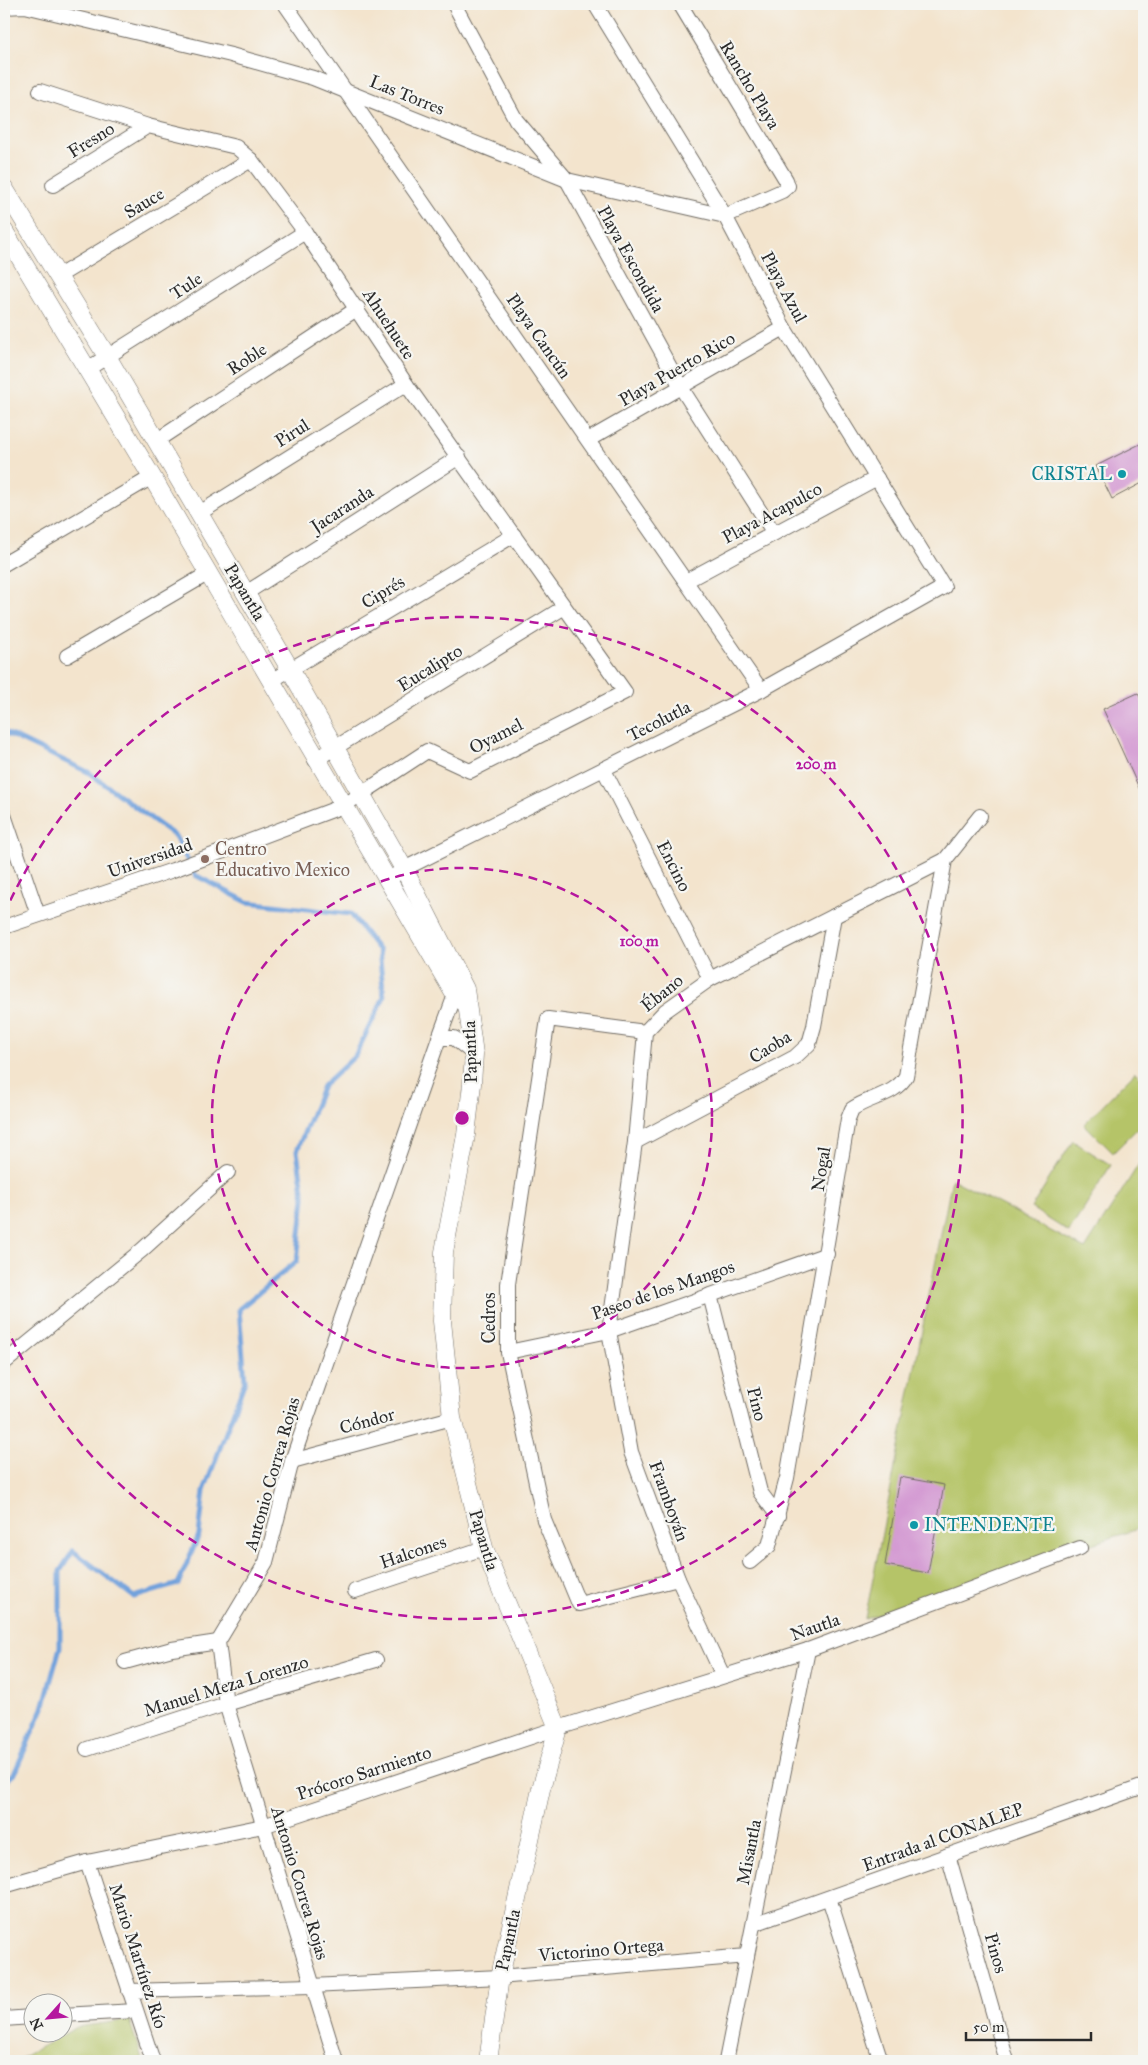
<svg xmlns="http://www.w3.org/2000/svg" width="1148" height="2065" font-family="'IM FELL Great Primer',serif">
<rect width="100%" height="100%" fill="#f6f6f2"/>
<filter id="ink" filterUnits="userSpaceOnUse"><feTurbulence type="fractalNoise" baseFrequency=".02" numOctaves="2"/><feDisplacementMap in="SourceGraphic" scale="10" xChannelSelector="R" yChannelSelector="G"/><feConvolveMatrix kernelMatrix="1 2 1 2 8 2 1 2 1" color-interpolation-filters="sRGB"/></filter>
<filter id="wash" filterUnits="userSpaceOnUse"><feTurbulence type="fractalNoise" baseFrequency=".0096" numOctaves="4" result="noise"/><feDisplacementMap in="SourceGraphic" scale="20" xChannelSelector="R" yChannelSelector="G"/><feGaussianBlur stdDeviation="1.12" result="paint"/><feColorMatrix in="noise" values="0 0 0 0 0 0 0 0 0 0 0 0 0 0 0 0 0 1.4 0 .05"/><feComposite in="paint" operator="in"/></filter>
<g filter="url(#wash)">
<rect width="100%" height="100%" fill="#f3e4cd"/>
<g fill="#b5c467" stroke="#707849">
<path d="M1135,1072l9,9v41l-31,31 -29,-29z"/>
<path d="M1073,1141l38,24 -42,67 -38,-24z"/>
<path d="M1144,1156v371l-279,92 87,-440 133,70z"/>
<path d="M129,2020l14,41h-127l61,-34z"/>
</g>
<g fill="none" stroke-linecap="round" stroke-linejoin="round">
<path stroke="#72a2dc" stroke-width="5" d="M4,732l84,40 87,64 20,39 52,27 104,12 28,37 5,46 -29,59 -32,30 -26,65 7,47 -7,63 -58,48 6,72 -41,110 -5,44 -21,49 -44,13 -61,-46 -13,20v76l-17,61 -29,66 -10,8"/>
</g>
<g id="blocks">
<g fill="#d49bd3">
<path d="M1144,442v40l-32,17 -16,-33z"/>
<path d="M1138,693l6,13v93l-41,-90z"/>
<path d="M900,1477l44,8 -16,88 -43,-8z"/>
</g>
</g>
</g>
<g filter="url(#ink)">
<use href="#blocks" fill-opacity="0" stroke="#716c64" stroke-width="1"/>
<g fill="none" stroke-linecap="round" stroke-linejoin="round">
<defs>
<g id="minor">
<path d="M285,4l476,686"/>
<path d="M454,4l62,116 51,60 115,209 92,144"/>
<path d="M4,7l21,-1 206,49 82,23 254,102 158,36 57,-25 6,-5 -2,-6 -106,-176"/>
<path d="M53,185l95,-59"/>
<path d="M57,277l194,-117"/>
<path d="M86,370l219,-138"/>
<path d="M588,440l196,-112"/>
<path d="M156,441l202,-133"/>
<path d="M198,514l208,-130"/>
<path d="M4,564l148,-87"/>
<path d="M686,581l191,-103"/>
<path d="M246,593l213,-136"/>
<path d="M67,656l140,-82"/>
<path d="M271,681l243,-146"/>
<path d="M315,760l248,-152"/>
<path d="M604,770l106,209"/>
<path d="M4,815l34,100"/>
<path d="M388,880l16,-11 357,-179 183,-103 -160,-259 -59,-112 -130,-212"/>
<path d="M4,927l169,-57 170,-64 84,-55 43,20 155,-79 -219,-308 -101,-152 -54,-72 -15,-13 -88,-21 -108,-35"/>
<path d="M645,1032l-97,-13 -40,265v68l36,168 35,84 99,-25"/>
<path d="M439,1038h15l20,16"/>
<path d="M635,1142l160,-85 14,-13 5,-18 20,-110"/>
<path d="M710,1295l50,197 18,24"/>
<path d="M508,1352l101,-21 218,-77"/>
<path d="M4,1363l138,-113 86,-78"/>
<path d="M292,1461l160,-43"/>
<path d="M750,1562l19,-16 18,-68 61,-359 4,-10c17,-12 44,-14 54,-33l39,-216 35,-44"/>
<path d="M355,1591l129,-43"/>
<path d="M125,1662l47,-13 46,-7"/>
<path d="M723,1676l-45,-97 -47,-127 -22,-121 26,-189 10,-110 20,-21 45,-32 235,-119"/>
<path d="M87,1749l139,-45 150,-44"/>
<path d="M948,1855l59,206"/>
<path d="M87,1862l66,199"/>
<path d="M4,1886l83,-24 176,-36 295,-98 250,-78 272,-102"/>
<path d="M829,1898l52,163"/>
<path d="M754,1924l390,-138"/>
<path d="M129,1991l182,-5 189,-9 247,-21"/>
<path d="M62,2015l74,-4"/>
<path d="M4,2019l28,-2"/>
<path d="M336,2061l-110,-357 -8,-62 48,-80 26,-101 147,-423 16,-43 8,-5"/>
<path d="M726,2061l82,-411"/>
</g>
<g id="tertiary">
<path d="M4,188l104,170 182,311 114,200 61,120 9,65 -2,30 -6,51 -22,117 -2,69 10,97 32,130 74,180 -17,61 -41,188 -12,84"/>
<path d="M4,231l148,246 303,518 10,8"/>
</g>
</defs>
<use href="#minor" stroke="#716c64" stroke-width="16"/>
<use href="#tertiary" stroke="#716c64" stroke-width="19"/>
<use href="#minor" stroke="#fff" stroke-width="14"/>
<use href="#tertiary" stroke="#fff" stroke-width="18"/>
</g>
</g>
<g fill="none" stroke="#b5179e" stroke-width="2.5" stroke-dasharray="9 6">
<circle cx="462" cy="1118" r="250"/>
<path d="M4 914A501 501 0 1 1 4 1322"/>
</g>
<g fill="#0f9aa8" stroke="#f6f6f2" stroke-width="2">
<circle cx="1122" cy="474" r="5"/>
<circle cx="914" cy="1525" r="5"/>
</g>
<circle fill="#8d6e63" stroke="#f6f6f2" stroke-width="2" cx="205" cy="859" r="5"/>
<g text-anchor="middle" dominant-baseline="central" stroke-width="4.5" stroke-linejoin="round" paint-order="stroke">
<g font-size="18" fill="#2b2b2b" stroke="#f6f6f2">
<text transform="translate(750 85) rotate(59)">Rancho Playa</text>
<text transform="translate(407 95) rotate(22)">Las Torres</text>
<text transform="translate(91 140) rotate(-32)">Fresno</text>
<text transform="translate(144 203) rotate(-31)">Sauce</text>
<text transform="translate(631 259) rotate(61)">Playa Escondida</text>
<text transform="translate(186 286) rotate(-33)">Tule</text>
<text transform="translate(784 287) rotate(62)">Playa Azul</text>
<text transform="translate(389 324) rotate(57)">Ahuehuete</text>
<text transform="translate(539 336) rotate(55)">Playa Cancún</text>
<text transform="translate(247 359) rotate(-33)">Roble</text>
<text transform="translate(677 369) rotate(-30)">Playa Puerto Rico</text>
<text transform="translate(292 433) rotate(-32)">Pirul</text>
<text transform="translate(342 509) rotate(-33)">Jacaranda</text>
<text transform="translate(772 513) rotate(-28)">Playa Acapulco</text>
<text transform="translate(245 592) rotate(59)">Papantla</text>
<text transform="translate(383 592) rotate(-31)">Ciprés</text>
<text transform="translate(430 668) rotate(-32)">Eucalipto</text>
<text transform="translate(659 721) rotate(-27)">Tecolutla</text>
<text transform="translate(496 736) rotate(-27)">Oyamel</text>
<text transform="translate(150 858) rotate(-19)">Universidad</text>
<text transform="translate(674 866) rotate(63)">Encino</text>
<text transform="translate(662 993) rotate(-39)">Ébano</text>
<text transform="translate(770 1047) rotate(-32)">Caoba</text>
<text transform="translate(470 1052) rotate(-92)">Papantla</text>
<text transform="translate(821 1169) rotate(-81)">Nogal</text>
<text transform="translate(663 1290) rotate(-19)">Paseo de los Mangos</text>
<text transform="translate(489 1318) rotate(-90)">Cedros</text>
<text transform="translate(757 1404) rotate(76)">Pino</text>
<text transform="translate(367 1421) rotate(-15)">Cóndor</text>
<text transform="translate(272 1474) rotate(-74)">Antonio Correa Rojas</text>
<text transform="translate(669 1501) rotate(70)">Framboyán</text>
<text transform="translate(484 1540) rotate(73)">Papantla</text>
<text transform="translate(413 1552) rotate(-19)">Halcones</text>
<text transform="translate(815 1627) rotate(-19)">Nautla</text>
<text transform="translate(226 1686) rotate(-17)">Manuel Meza Lorenzo</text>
<text transform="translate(364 1773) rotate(-18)">Prócoro Sarmiento</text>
<text transform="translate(943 1837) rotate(-20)">Entrada al CONALEP</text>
<text transform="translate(749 1852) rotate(-79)">Misantla</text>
<text transform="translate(300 1883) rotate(73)">Antonio Correa Rojas</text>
<text transform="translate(508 1940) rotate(-78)">Papantla</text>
<text transform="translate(601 1950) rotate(-5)">Victorino Ortega</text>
<text transform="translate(996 1953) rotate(74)">Pinos</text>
<text transform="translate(138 1956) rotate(72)">Mario Martínez Río</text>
</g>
<g font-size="18" fill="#0d838f" stroke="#f6f6f2" text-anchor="end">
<text x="1112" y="474">CRISTAL</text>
<text x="924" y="1525" text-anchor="start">INTENDENTE</text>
</g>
<g font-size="18" fill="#785e54" stroke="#f6f6f2" text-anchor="start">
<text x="215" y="849">Centro<tspan x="215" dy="21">Educativo Mexico</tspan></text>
</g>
</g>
<circle cx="462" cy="1118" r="8" fill="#b5179e" stroke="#f6f6f2" stroke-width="2.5"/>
<g font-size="15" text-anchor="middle" font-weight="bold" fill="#b5179e" stroke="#f6f6f2" stroke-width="4.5" stroke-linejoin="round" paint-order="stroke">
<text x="816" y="769">200 m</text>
<text x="639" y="946">100 m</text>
</g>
<rect width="1148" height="2065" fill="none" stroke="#f6f6f2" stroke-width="20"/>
<g transform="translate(48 2018) rotate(243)"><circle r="24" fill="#f6f6f2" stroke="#a5a5a2"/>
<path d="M0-4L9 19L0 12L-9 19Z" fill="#b5179e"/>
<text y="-8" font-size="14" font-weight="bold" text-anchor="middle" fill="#2b2b2b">N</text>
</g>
<path d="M966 2032v8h125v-8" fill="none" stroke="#2b2b2b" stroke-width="2.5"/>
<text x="973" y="2032" font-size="15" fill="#2b2b2b" stroke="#f6f6f2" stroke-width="4" paint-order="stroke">50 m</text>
</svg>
